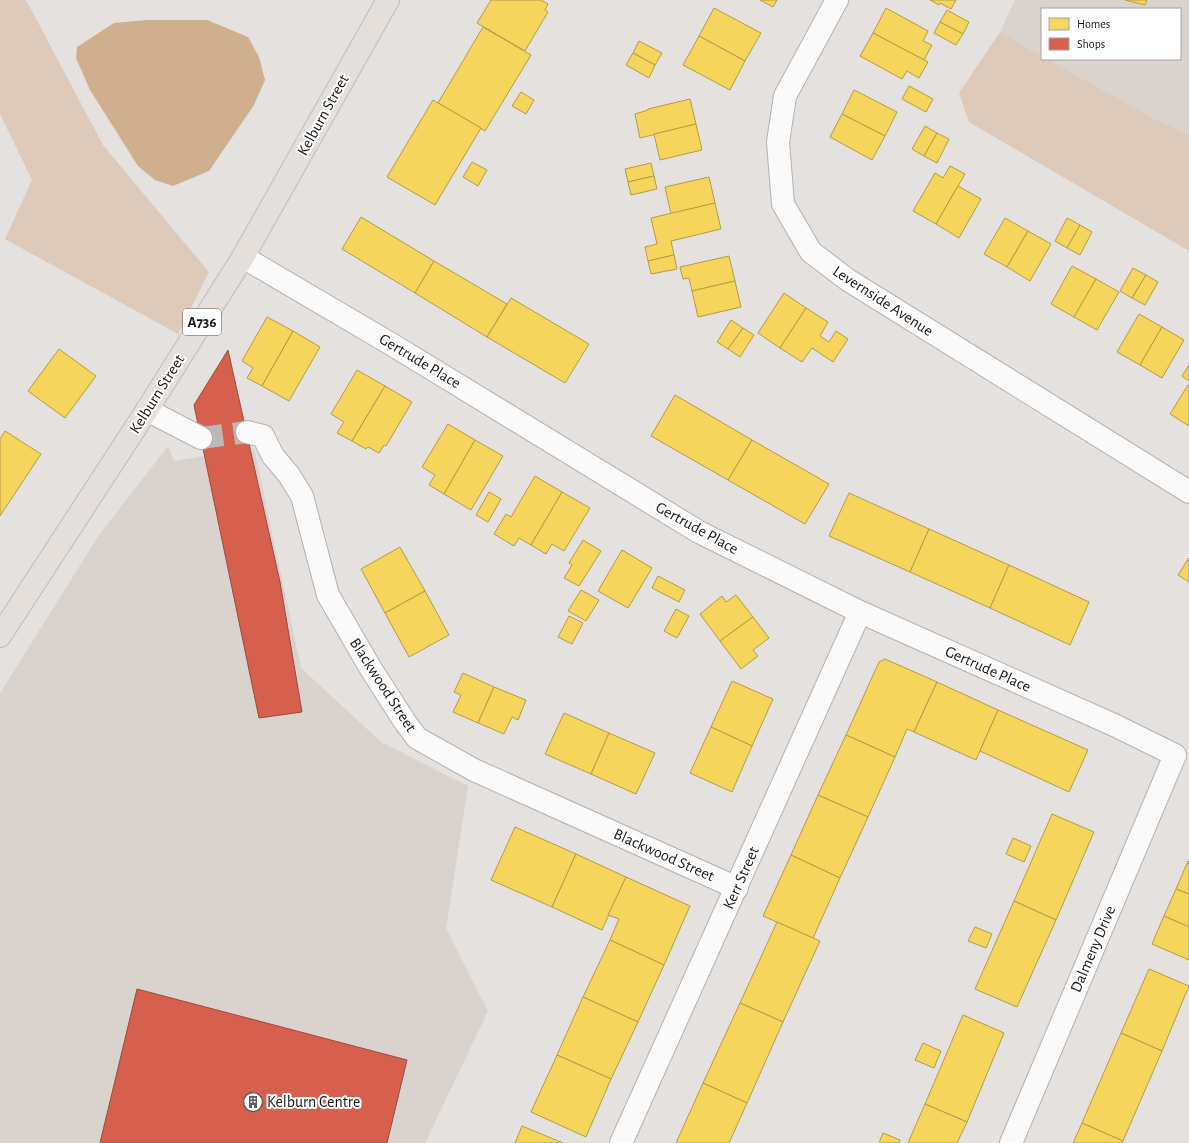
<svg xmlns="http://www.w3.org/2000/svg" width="1189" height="1143" font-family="'Alegreya Sans',sans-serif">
<rect width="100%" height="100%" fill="#e4e1df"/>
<g fill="#dad2cc">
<path d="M1015,0h174v135l-34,-16 -108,-60h133v-50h-138v47l-42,-24z"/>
<path d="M168,446l6,15 80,-13 47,220 80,74 87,44 -22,143 42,82 -63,132h-425v-450l99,-158z"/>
</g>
<g fill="#ddcaba">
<path d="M0,0h26l77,145 106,127 -31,62 -173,-95 27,-59 -32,-66z"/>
<path d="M1000,32l42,24v3h5l108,60 34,16v116l-220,-129 -10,-29z"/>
</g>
<path fill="#d0af8f" d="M147,20h60l41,17 11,20 6,23 -11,25 -45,66 -36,15 -18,-6 -17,-14 -48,-76 -14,-32 1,-11 37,-24z"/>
<g fill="#f6d55c" stroke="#b49c47">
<path d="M491,0h50l7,4 -3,6 3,2 -23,39 -48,-28z"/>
<path d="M760,0h17l-4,7z"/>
<path d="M930,0h26l-5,9 -11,-6 -1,2z"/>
<path d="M1125,0h22l-2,5z"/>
<path d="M714,8l47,25 -16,28 -46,-25z"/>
<path d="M886,8l42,23 -5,10 9,4 -8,15 -51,-27z"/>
<path d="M947,10l22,12 -6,12 -23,-12z"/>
<path d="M940,22l23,12 -7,11 -22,-12z"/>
<path d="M483,27l48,28 -46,76 -47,-28z"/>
<path d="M873,33l55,29 -9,16 -12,-7 -5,8 -42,-23z"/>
<path d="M699,36l46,25 -15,29 -47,-25z"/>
<path d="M639,41l23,12 -7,12 -22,-12z"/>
<path d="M633,53l22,12 -6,13 -23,-13z"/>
<path d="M909,86l24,13 -7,13 -24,-13z"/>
<path d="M854,90l43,22 -12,24 -43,-22z"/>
<path d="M521,92l13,8 -8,14 -14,-8z"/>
<path d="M690,99l6,25 -56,14 -5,-24 13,-4v-1z"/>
<path d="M433,100l48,28 -46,77 -48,-28z"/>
<path d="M842,114l43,22 -13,24 -42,-23z"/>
<path d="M696,124l6,26 -42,10 -6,-26z"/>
<path d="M925,126l12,7 -13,23 -12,-7z"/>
<path d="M937,133l12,6 -12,24 -13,-7z"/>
<path d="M472,162l15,8 -9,16 -15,-9z"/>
<path d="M651,163l3,13 -26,6 -3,-13z"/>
<path d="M950,166l15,8 -29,50 -23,-13 22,-38 8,5z"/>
<path d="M654,176l3,13 -26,6 -3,-13z"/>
<path d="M709,177l6,26 -44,11 -6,-27z"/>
<path d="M958,186l23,13 -22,39 -23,-14z"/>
<path d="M715,203l6,26 -50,12 3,14 -26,6 -3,-14 12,-3 -6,-26z"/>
<path d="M361,217l73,44 -19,32 -73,-44z"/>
<path d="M1005,218l23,13 -21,36 -23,-13z"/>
<path d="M1067,218l13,7 -13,23 -12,-7z"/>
<path d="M1080,225l12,7 -12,23 -13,-7z"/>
<path d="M1028,231l23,13 -21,37 -23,-14z"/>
<path d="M674,255l3,14 -26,5 -3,-13z"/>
<path d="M729,256l6,25 -43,10 -3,-13 -6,1 -3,-12z"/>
<path d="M434,261l73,43 -20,33 -72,-44z"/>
<path d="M1072,266l24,13 -22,38 -23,-13z"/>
<path d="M1133,268l13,7 -14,23 -12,-7z"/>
<path d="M1146,275l12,7 -13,23 -13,-7z"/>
<path d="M1096,279l23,13 -22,38 -23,-13z"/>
<path d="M735,281l6,26 -43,10 -6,-26z"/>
<path d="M784,293l22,15 -26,40 -22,-15z"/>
<path d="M511,298l78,46 -24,39 -78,-46z"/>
<path d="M806,308l22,14 -8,14 9,6 7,-11 12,8 -15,23 -21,-14 -10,14 -22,-14z"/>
<path d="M1139,314l23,13 -22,38 -23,-13z"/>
<path d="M267,317l26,14 -31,55 -15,-8 6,-10 -11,-7z"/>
<path d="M731,320l12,8 -15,21 -11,-7z"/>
<path d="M1162,327l22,13 -22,38 -22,-13z"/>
<path d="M743,328l11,7 -14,22 -12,-8z"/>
<path d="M293,331l27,16 -31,54 -27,-15z"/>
<path d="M59,349l37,27 -31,42 -37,-27z"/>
<path d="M1189,365v16l-7,-5z"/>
<path d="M357,370l28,16 -33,55 -15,-8 7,-11 -13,-8z"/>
<path d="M1188,385l1,1v40l-19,-12z"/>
<path d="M385,386l27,16 -26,44 -2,-1 -5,8 -11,-6 -2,2 -14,-8z"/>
<path d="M675,395l77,45 -24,40 -77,-44z"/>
<path d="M448,424l27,16 -31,54 -15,-9 6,-10 -13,-8z"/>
<path d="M5,431l36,23 -41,62v-77z"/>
<path d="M475,440l28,16 -32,54 -27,-16z"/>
<path d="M752,440l77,44 -24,40 -77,-44z"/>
<path d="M535,476l27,16 -31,53 -12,-7 -5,8 -20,-12 12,-20 5,3z"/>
<path d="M489,492l12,7 -13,23 -12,-7z"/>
<path d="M562,492l28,16 -26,43 -12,-7 -6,10 -15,-9z"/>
<path d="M849,493l80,36 -19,43 -81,-36z"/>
<path d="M929,529l80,36 -19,43 -80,-36z"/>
<path d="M583,540l18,11 -22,35 -15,-8 8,-13 -3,-2z"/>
<path d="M400,547l25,44 -40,22 -24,-44z"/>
<path d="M622,550l30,18 -24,40 -30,-17z"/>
<path d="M1189,558v24l-11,-7z"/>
<path d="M1009,565l80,37 -19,43 -80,-37z"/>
<path d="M658,576l27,14 -6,12 -27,-14z"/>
<path d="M581,590l18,10 -13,21 -18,-10z"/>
<path d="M425,591l24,44 -40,22 -24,-44z"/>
<path d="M736,595l17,22 -33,24 -20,-27 22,-18 4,6z"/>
<path d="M676,609l13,7 -12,22 -13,-7z"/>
<path d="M569,616l14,7 -11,21 -14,-7z"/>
<path d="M753,617l16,21 -16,12 5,6 -17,13 -21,-28z"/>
<path d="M885,659l52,23 -23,50 -7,-3 -12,28 -49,-22 33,-73z"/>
<path d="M463,673l31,14 -16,36 -25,-11 8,-17 -7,-3z"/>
<path d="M732,681l41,18 -21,47 -41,-19z"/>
<path d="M937,682l61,28 -22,50 -62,-28z"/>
<path d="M494,687l32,13 -8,20 -6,-3 -8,17 -26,-11z"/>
<path d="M998,710l90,40 -19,42 -89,-41z"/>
<path d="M564,713l45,20 -18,41 -46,-20z"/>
<path d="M711,727l41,19 -20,46 -42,-19z"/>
<path d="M609,733l46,20 -19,41 -45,-20z"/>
<path d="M846,735l49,22 -27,60 -50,-22z"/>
<path d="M818,795l50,22 -28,61 -49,-23z"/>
<path d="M1052,814l42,18 -38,88 -42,-19z"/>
<path d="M515,827l61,27 -24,53 -61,-27z"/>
<path d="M1013,838l18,8 -7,16 -18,-8z"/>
<path d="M576,854l50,23 -24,53 -50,-23z"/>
<path d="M791,855l49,23 -27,60 -50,-22z"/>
<path d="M1188,861l1,1v32l-13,-5z"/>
<path d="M626,877l64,29 -26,59 -54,-25 9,-21 -11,-4z"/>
<path d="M1176,889l13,5v33l-25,-11z"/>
<path d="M1014,901l42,19 -39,87 -42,-18z"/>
<path d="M1164,916l25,11v33l-37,-16z"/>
<path d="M777,922l43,19 -37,81 -43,-19z"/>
<path d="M975,927l17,7 -6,14 -18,-7z"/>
<path d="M610,940l54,25 -26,57 -55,-25z"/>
<path d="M1149,969l40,17 -27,65 -41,-18z"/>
<path d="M583,997l55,25 -27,57 -54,-24z"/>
<path d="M740,1003l43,19 -36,81 -44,-20z"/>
<path d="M963,1015l41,18 -37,89 -42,-18z"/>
<path d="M1121,1033l41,18 -39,90 -41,-18z"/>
<path d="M923,1043l18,8 -7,17 -19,-8z"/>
<path d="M557,1055l54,24 -25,58 -55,-25z"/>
<path d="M703,1083l44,20 -18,40h-53z"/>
<path d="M925,1104l42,18 -10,21h-49z"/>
<path d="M1082,1123l41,18 -1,2h-49z"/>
<path d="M522,1126l41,17h-48z"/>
<path d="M883,1133l17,7 -1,3h-20z"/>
</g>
<g fill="#d6604d" stroke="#9d4a3c">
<path d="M228,350l52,232 22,130 -43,6 -65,-313z"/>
<path d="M137,989l270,71 -20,83h-287z"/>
</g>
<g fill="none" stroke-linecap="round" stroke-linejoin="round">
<path stroke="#bbb9b7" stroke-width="22" stroke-dasharray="22 11" stroke-linecap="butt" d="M201,438l46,-6"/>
<defs>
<g id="minor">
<path d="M837,0l-52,96 -7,46 5,62 28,48 37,28 341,212"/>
<path d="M243,257l148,87 308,188 161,80 254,113 61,30 -164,388"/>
<path d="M147,410l54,28"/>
<path d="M247,432l16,4 10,20 16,19 13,21 26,99 43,74 34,53 12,16 57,32 263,118"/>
<path d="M621,1143l239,-531"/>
</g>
<path id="major" d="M0,636l147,-226 96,-153 145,-257"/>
</defs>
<use href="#minor" stroke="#b4b1af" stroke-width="24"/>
<use href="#major" stroke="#bfbdbc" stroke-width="24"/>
<use href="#minor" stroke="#fbfafa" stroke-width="22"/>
<use href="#major" stroke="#e4dfdb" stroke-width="22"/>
</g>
<defs>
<symbol id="building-ring" viewBox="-11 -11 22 22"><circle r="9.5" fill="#fff" stroke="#605e5c" stroke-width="1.5"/><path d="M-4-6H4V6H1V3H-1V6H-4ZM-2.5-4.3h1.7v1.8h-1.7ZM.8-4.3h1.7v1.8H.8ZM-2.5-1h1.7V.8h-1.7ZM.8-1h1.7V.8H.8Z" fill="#605e5c"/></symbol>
</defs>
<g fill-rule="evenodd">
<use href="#building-ring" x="242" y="1091" width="22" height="22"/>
</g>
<g text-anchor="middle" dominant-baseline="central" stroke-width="4" stroke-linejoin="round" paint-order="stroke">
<rect fill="#fff" stroke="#5e5d5b" stroke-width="1" x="183" y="309" width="38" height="26" rx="3"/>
<g font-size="15" font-weight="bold" fill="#191715">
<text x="202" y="322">A736</text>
</g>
<g font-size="16" fill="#191715" stroke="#fff">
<text transform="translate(323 115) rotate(-61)">Kelburn Street</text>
<text transform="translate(883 301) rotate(33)">Levernside Avenue</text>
<text transform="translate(420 361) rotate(31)">Gertrude Place</text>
<text transform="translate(157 394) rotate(-58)">Kelburn Street</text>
<text transform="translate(697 528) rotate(29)">Gertrude Place</text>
<text transform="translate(988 669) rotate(24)">Gertrude Place</text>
<text transform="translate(383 685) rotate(57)">Blackwood Street</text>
<text transform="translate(664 855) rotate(24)">Blackwood Street</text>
<text transform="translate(741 878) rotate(-66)">Kerr Street</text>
<text transform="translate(1093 949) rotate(-67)">Dalmeny Drive</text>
</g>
<g font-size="16" fill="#191715" stroke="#fff" text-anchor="start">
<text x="267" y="1102">Kelburn Centre</text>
</g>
</g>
<rect x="1041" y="8" width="140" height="52" fill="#ffffff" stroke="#a3a2a1"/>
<rect x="1049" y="18" width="20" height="12" fill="#f6d55c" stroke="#a3a2a1"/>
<text x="1077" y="28" font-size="12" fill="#191715">Homes</text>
<rect x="1049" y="38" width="20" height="12" fill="#d6604d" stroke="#a3a2a1"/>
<text x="1077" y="48" font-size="12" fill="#191715">Shops</text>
</svg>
